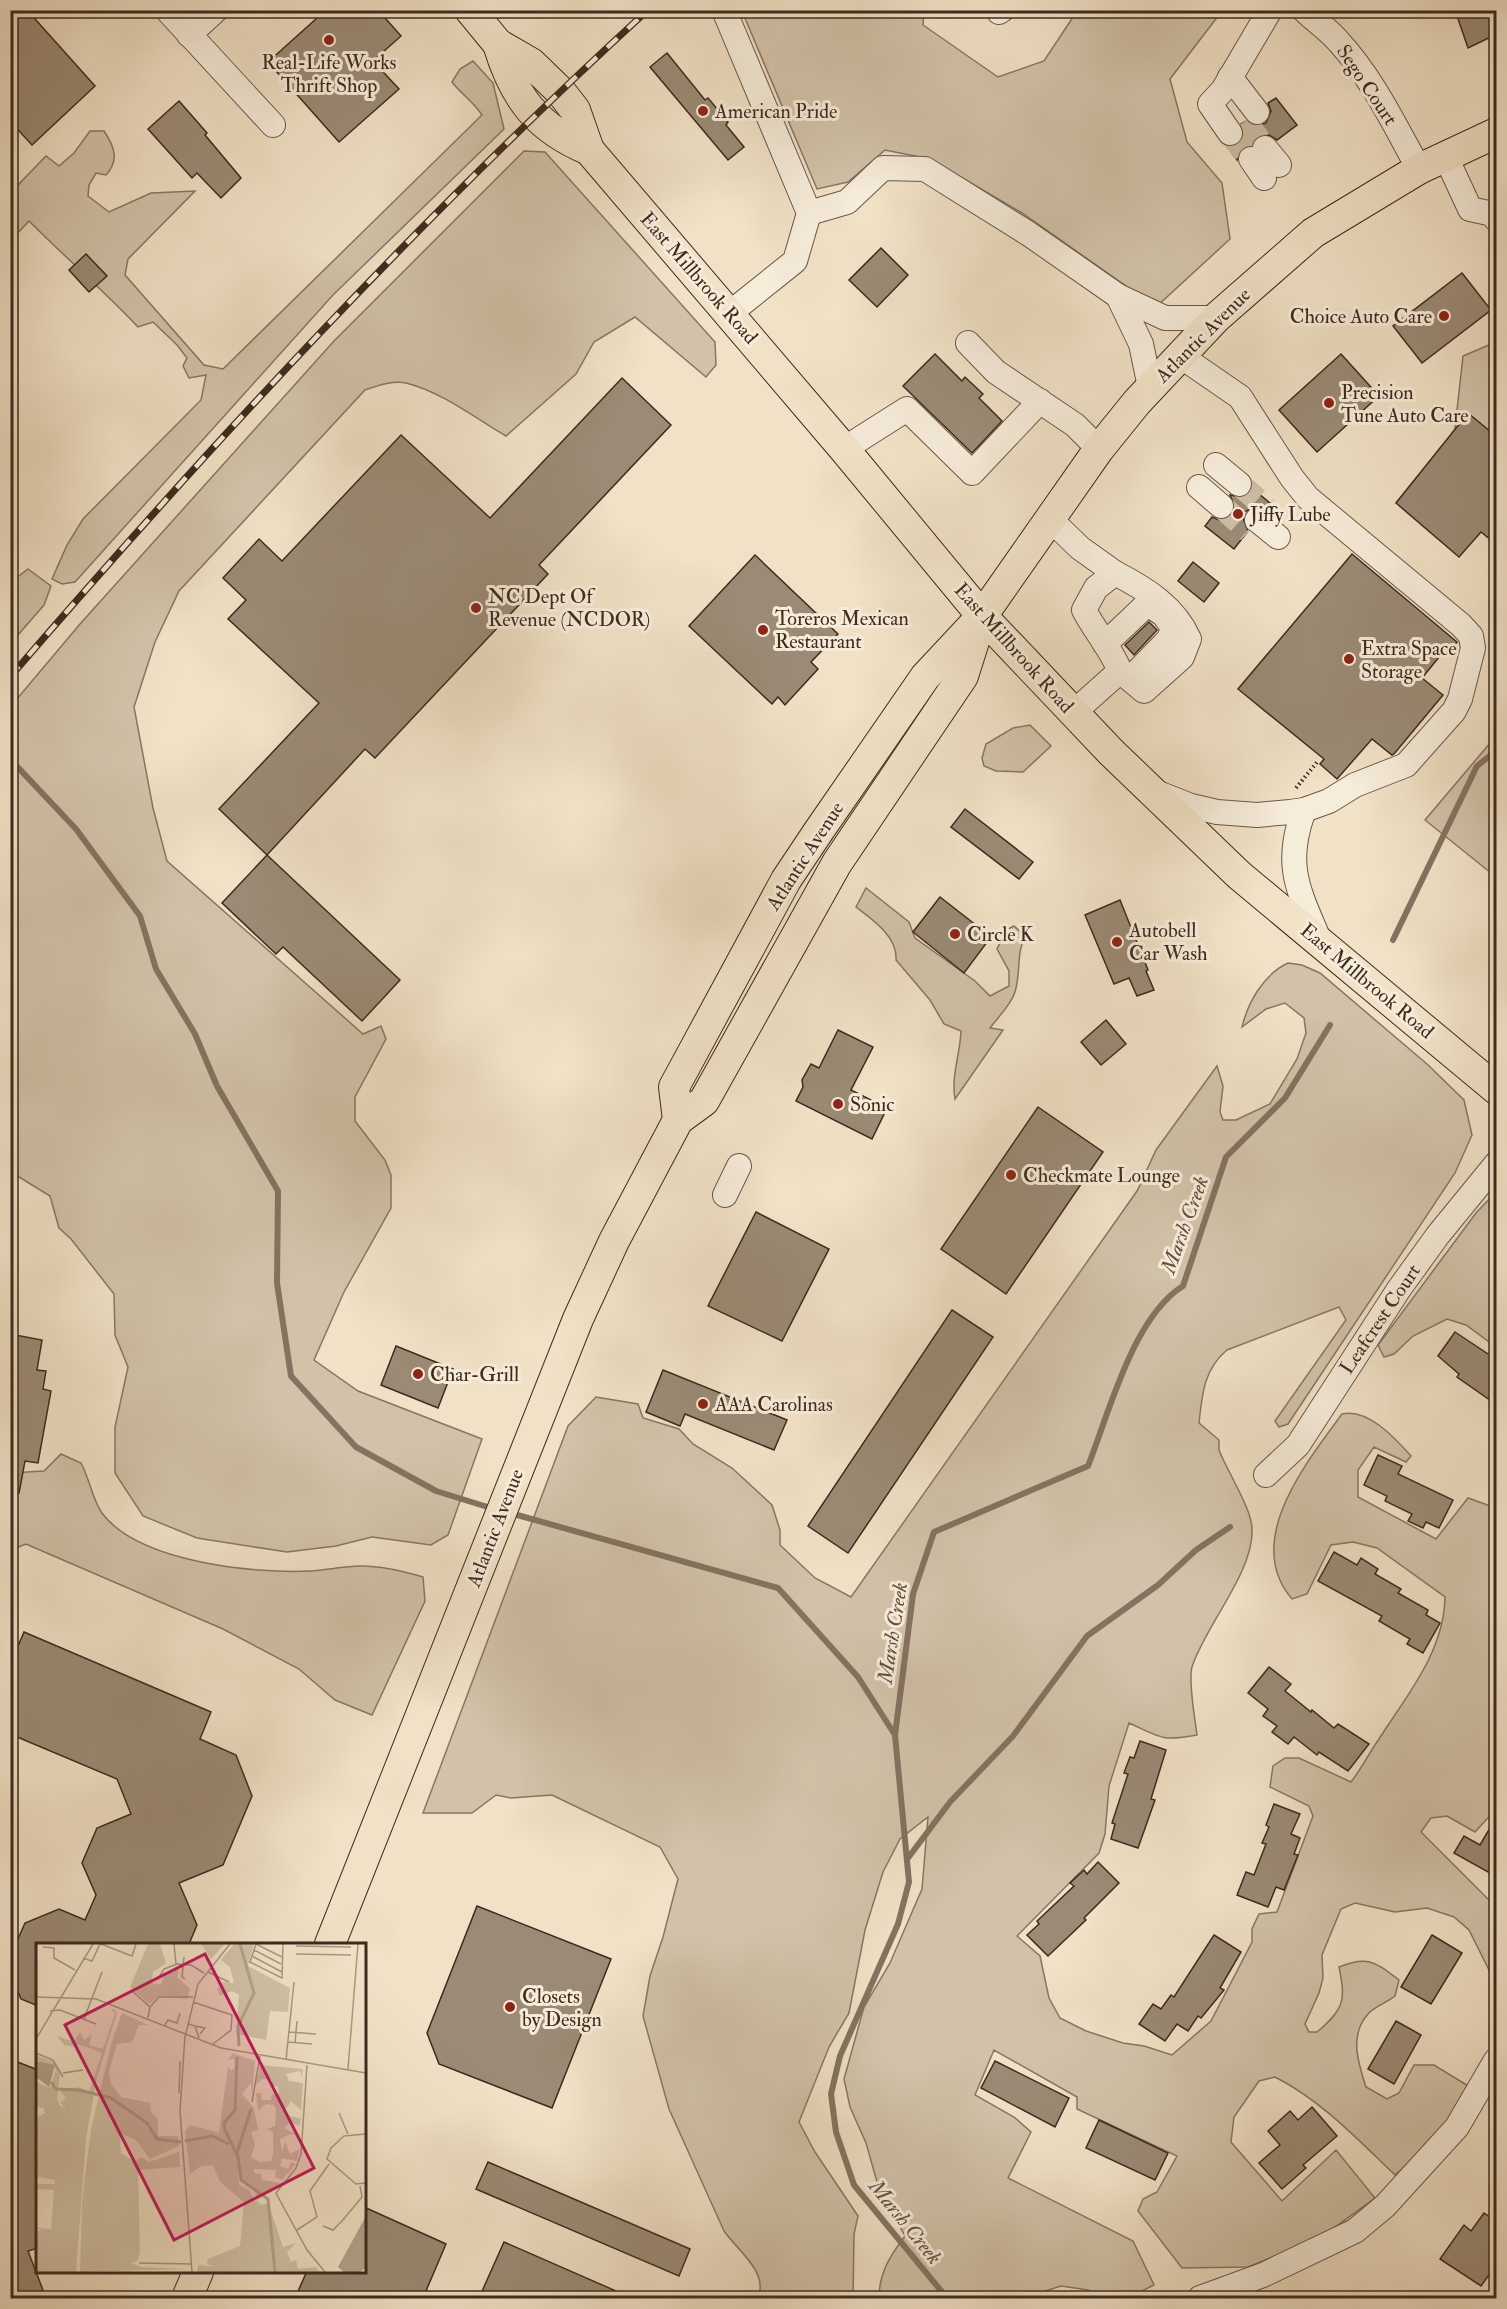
<svg xmlns="http://www.w3.org/2000/svg" width="1507" height="2309" font-family="'IM FELL Double Pica',serif">
<rect width="100%" height="100%" fill="#f1e1c6"/>
<filter id="stains"><feTurbulence type="fractalNoise" baseFrequency=".00333" numOctaves="4"/><feColorMatrix values="0 0 0 0 .2 0 0 0 0 .09 0 0 0 0 .02 0 0 0 .5 -.17"/></filter>
<radialGradient id="worn" r=".72"><stop offset=".6" stop-color="#630" stop-opacity="0"/><stop offset="1" stop-color="#630" stop-opacity=".3"/></radialGradient>
<g fill="#d2c2a9" stroke="#887663" stroke-width="1.5">
<path d="M742,11h182l-1,14 75,52 46,-16 33,-50h145l-52,68 17,63 35,41 8,56 -74,68 -134,-94 -92,-54 -45,-9 -37,32 -31,7z"/>
<path d="M473,61l20,22 11,46 -171,166 -258,287 -13,2 -10,-5 15,-34 16,-26 118,-119 5,-25 -17,3 -6,-12 4,-8 -10,-13 -24,-23 -15,5c-35,-37 -73,-70 -109,-106l-18,19v-52l7,-3 28,-29 13,10 15,-13 16,-22h14c10,15 16,29 2,44l-10,-2 -7,12 -1,11 21,16 42,-19 44,-2 -67,68 -3,16 79,90 19,4 259,-254c-8,-13 -21,-21 -30,-33l8,-13z"/>
<path d="M524,151l21,1 170,190 1,23 -10,12 -71,-60 -41,25 -18,32 -70,62c-31,-18 -64,-44 -100,-53 -13,-3 -29,3 -41,7l-186,201 -24,51 -21,65 19,101 14,53 196,173 18,-8 5,13 -31,58v24l30,39 6,15v33l-47,84 -30,68 44,31 124,48 -34,96 -17,10 -59,-8 -36,9 -49,6 -90,-14 -54,-22 -28,-43v-46l13,-60 -13,-32 -1,-41 -43,-55 -12,-11 -9,-32 -39,-24v-466l69,-82 254,-283z"/>
<path d="M1496,342v91l-41,-5 8,-72z"/>
<path d="M28,569l23,17 -7,19 -33,38v-61z"/>
<path d="M1030,725l21,21 -28,26 -27,-1 -12,-5 -2,-8 4,-14 27,-16z"/>
<path d="M1496,736v141l-71,-57z"/>
<path d="M866,888l43,34 6,16 60,43 15,15 19,-10v-15l-12,-22 9,-19 8,-4 11,10c-9,18 -4,37 -10,56 -4,13 -17,25 -25,36l13,2 -48,69c-4,-23 5,-44 6,-68l-17,-7 -14,-24 -34,-40c2,-23 -23,-40 -40,-53z"/>
<path d="M1288,963l14,2 18,8 107,91 37,36 8,35 -17,38 -167,251 -9,3 -4,-6 71,-101 -7,-13 -112,43c-23,19 -25,44 -28,73l20,17v10c8,21 33,59 33,79 2,43 -47,97 -60,138 -4,15 3,51 5,68 -36,7 -37,2 -68,-12l-20,63 -4,48 -6,19 -82,83 23,20 9,42 11,20 26,13 37,12 21,3 28,9 39,-34 41,-79v-13l7,-15 18,-2 36,-96 -4,-10 -39,-19 3,-21 12,-8h14l52,24c11,-14 18,-29 28,-43 28,-44 65,-87 66,-142l-68,-49 -24,-6 -22,3 -24,49 -15,5c-50,-58 15,-137 50,-185 26,-6 53,24 69,42l-5,6 -32,-15 -16,23v27l78,42 32,-41 28,10v301l-21,23 -28,-16 -16,2 -10,14 73,73 2,69 -7,-4 -20,-40 -15,-13 -27,-9 -32,4 -40,-9 -14,6 -19,46 1,23 -4,15 -14,31 4,8h8c27,-23 29,-31 22,-65 29,-12 36,-5 60,13l-4,16c-7,6 -21,11 -27,18 -19,21 -10,49 -2,73l21,12 12,-6 15,-28h20l36,22 -35,54 -40,34c-38,-36 -73,-74 -120,-98l-16,4 -25,36 -3,25 51,59 54,-51 39,48 -55,40 -72,29 -66,1 -44,-57 5,-12 14,-7 20,-36 -100,-47v-12l-83,-47 -19,45 39,22 17,15 -23,46 125,63 21,44 -26,13h-29l-11,-8 -27,-4 -37,12h-27l-13,-4 -9,4h-96c0,-25 11,-42 26,-62l-26,-47 -13,-46 -16,-36 -6,-28 20,-72 26,-44 32,-74 6,-72 -28,22 -17,33 -18,58 -16,83 -20,34 -30,75 16,30 43,64 -4,18 -1,64h-95c11,-26 -21,-48 -34,-67l-55,-122 -26,-93 7,-40 13,-39 15,-58 -18,-32 -108,-52 -41,3 -15,-3 -24,18h-49l145,-387 28,-29 42,7 5,14 36,11 14,15 39,24 40,37 8,25v15l35,33 36,19 286,-406 19,-41 61,-84 6,20 -3,26 3,8h13l34,-16 27,-45 9,-26 -2,-15 -19,-15 -19,6 -24,18c6,-25 22,-53 46,-64z"/>
<path d="M1496,1192v155l-30,-22 -19,-6 -34,17 -19,18 -10,3 -6,-12 98,-132z"/>
<path d="M61,1454l20,9c8,14 12,38 21,50 36,49 152,61 209,58 16,-1 33,-5 50,-5 21,0 42,5 62,11l2,24 -53,114 -37,-15 -36,-31 -76,-40 -197,-85 -15,6 -1,-77 34,-2z"/>
</g>
<g fill="none" stroke-linecap="round" stroke-linejoin="round">
<g stroke="#847360" stroke-width="6">
<path d="M10,759l66,70 64,87 16,53 39,65 22,52 61,105 -1,92 14,93 65,71 80,44 58,18"/>
<path d="M1393,940l84,-174 19,-15"/>
<path d="M510,1513l268,75 80,89 37,58"/>
<path d="M908,1858l42,-56 63,-66 74,-100 71,-51 38,-35 34,-23"/>
<path d="M947,2298l-93,-113 -18,-53 -5,-38 9,-38 58,-132 11,-42 -14,-147 18,-141 21,-62 154,-66c21,-53 45,-149 95,-180l43,-129 59,-59 45,-73"/>
</g>
</g>
<g fill="#9b8a75" stroke="#3d2b1d" stroke-width="1.5">
<path d="M10,10h17l68,76 -63,59 -22,-24z"/>
<path d="M326,10h52l23,26 -28,25 26,28 -60,53 -71,-80z"/>
<path d="M1455,10h42v24l-29,14z"/>
<path d="M667,53l38,47 3,-2 20,24 -2,3 18,22 -16,13 -78,-93z"/>
<path d="M1276,98l21,27 -20,15 -8,-5 -13,2 -5,8 -8,2 -5,5 -1,8 -10,-14 11,-1 5,-5 1,-9 -3,-7 5,-3 12,5 8,-3 5,-12 -3,-8z"/>
<path d="M179,101l28,32 -2,2 36,43 -20,20 -24,-25 -5,5 -44,-49z"/>
<path d="M881,248l27,27 -31,32 -28,-27z"/>
<path d="M86,254l21,22 -18,16 -20,-22z"/>
<path d="M1462,273l29,37 -69,53 -29,-37z"/>
<path d="M935,354l27,27 3,-4 18,17 -4,4 23,23 -30,32 -69,-67z"/>
<path d="M1341,354l38,42 -62,56 -38,-42z"/>
<path d="M622,378l49,47 -132,140 9,9 -173,184 -10,-9 -98,106 -48,-46 100,-106 -91,-84 18,-19 -23,-22 36,-39 23,22 119,-126 89,83z"/>
<path d="M1468,413l29,24v108l-16,-13 -22,25 -63,-54z"/>
<path d="M1252,488l19,16 -5,5 -7,-3 -13,5 -3,7 5,13 -14,18 -29,-23 7,-9 7,3 12,-4 4,-8 -5,-13 13,2z"/>
<path d="M1352,554l105,88 -10,12 -3,-3 -22,27 21,17 -49,59 -2,1 -20,-16 -35,40 -17,-15 4,-5 -86,-70z"/>
<path d="M755,555l83,79 -27,28 7,7 -33,36 -7,-8 -6,7 -83,-78z"/>
<path d="M1193,562l26,21 -15,19 -26,-21z"/>
<path d="M1149,622l8,8 -23,25 -9,-10z"/>
<path d="M965,809l68,53 -14,17 -68,-52z"/>
<path d="M267,855l133,125 -38,41 -79,-74 -7,7 -54,-51z"/>
<path d="M940,897l51,40 -27,36 -51,-41z"/>
<path d="M1120,900l28,70 -2,1 8,19 -17,6 -8,-18 -15,6 -29,-69z"/>
<path d="M1106,1020l20,24 -25,21 -20,-23z"/>
<path d="M838,1030l35,17 -22,43 36,18 -15,31 -76,-38 7,-14 -1,-7 9,-16 8,4z"/>
<path d="M1038,1107l65,45 -97,142 -65,-45z"/>
<path d="M756,1212l73,37 -47,92 -74,-35z"/>
<path d="M952,1310l41,27 -145,216 -40,-27z"/>
<path d="M1455,1332l42,28v45l-40,-28 2,-3 -21,-18z"/>
<path d="M10,1334l32,6 -5,30 9,1 -3,18 8,2 -13,72 -13,-2 -6,32h-9z"/>
<path d="M396,1346l57,23 -15,39 -57,-23z"/>
<path d="M663,1370l124,50 -13,30 -89,-36 -5,12 -34,-14z"/>
<path d="M1378,1455l24,11 -4,8 55,26 -14,28 -13,-6 -3,6 -15,-7 4,-7 -27,-13 2,-5 -23,-11z"/>
<path d="M1334,1552l23,13 4,-7 17,11 -3,5 26,15 -3,4 30,17 -2,5 14,8 -17,30 -16,-9 3,-5 -31,-18 3,-5 -64,-35z"/>
<path d="M24,1632l187,80 -11,27 36,16 16,41 -29,69 -44,18 18,42 -8,19h-151v62l-17,-7 -11,-26v-16l15,-34 34,-14 26,11 11,-25 -14,-32 15,-35 34,-14 -14,-35 -107,-45v-69z"/>
<path d="M1269,1667l22,17 -6,7 26,21 1,-2 22,18 4,-4 31,20 -21,27 -29,-19 -2,3 -23,-18 -6,7 -16,-12 5,-6 -14,-10 5,-7 -20,-16z"/>
<path d="M1140,1741l26,9 -15,49 4,1 -17,48 -27,-9 4,-15 -3,-1 16,-49 -4,-1 6,-16 4,1z"/>
<path d="M1274,1804l26,10 -9,20 9,4 -6,16 4,1 -14,35 -8,-3 -8,20 -31,-12 9,-23 8,3 12,-31 -4,-1 7,-16 -3,-2z"/>
<path d="M1497,1816v61l-43,-24 10,-17 16,9z"/>
<path d="M1098,1862l21,21 -35,35 2,2 -38,36 -21,-21 12,-11 -2,-3 37,-35 -4,-3 14,-13 3,4z"/>
<path d="M477,1906l134,53 -59,149 -113,-44 -12,-31z"/>
<path d="M1214,1935l27,17 -21,36 4,2 -23,28 -3,-2 -10,15 -11,-7 -12,17 -26,-17 14,-20 8,5 10,-14 3,2z"/>
<path d="M1432,1935l30,18 -31,51 -30,-17z"/>
<path d="M1396,2021l25,14 -27,49 -26,-15z"/>
<path d="M10,2059l28,11v178l-10,3 18,47h-36z"/>
<path d="M995,2061l74,37 -14,29 -74,-39z"/>
<path d="M1312,2107l25,29 -34,29 3,3 -24,21 -23,-26 21,-18 -12,-14 22,-20 8,9z"/>
<path d="M1099,2120l69,33 -13,27 -69,-32z"/>
<path d="M488,2162l202,87 -11,27 -203,-87z"/>
<path d="M364,2207l82,37 -23,54h-128l12,-27h57z"/>
<path d="M1484,2213l13,9v42l-16,22 -41,-27 24,-34 7,6z"/>
<path d="M504,2242l128,56h-153z"/>
</g>
<g fill="none" stroke-linecap="round" stroke-linejoin="round">
<g stroke="#cdbda4" stroke-width="24" stroke-dasharray="24 12" stroke-linecap="butt">
<path d="M1245,121l20,27"/>
<path d="M1230,133l21,26"/>
<path d="M1239,484l28,24"/>
<path d="M1221,506l28,25"/>
</g>
<defs>
<g id="minor">
<path d="M167,10l106,115"/>
<path d="M724,10l85,203 -14,48 -65,52"/>
<path d="M1304,10c11,11 25,20 35,32 34,37 56,84 80,127"/>
<path d="M999,12l3,-2"/>
<path d="M189,35l27,-25"/>
<path d="M1230,77l27,35"/>
<path d="M1230,133l-20,-29 13,-14 47,-80"/>
<path d="M1265,148l14,17"/>
<path d="M1445,155l25,54 23,5 3,5"/>
<path d="M1251,159l13,19"/>
<path d="M809,213l38,-11 36,-34 42,1 104,65 89,62 47,22h51"/>
<path d="M1118,296l23,48 9,43"/>
<path d="M968,343l28,29 79,53 24,24"/>
<path d="M844,449l63,-40 65,64 68,-72"/>
<path d="M1216,465l23,19"/>
<path d="M1199,487l22,19"/>
<path d="M1051,520l29,28 35,25 -19,15 -12,22c11,21 27,39 36,61l-47,42"/>
<path d="M1257,520l21,17"/>
<path d="M1115,573c31,16 60,34 74,66l-7,18 -38,34 -24,-20"/>
<path d="M1105,644l39,-37 7,-1 13,9 10,14 -6,11 -38,39"/>
<path d="M1158,793l33,13 26,6 40,3 33,-3 14,-2 25,-9 26,-16 51,-20 48,-54 6,-12 13,-51 -2,-12 -10,-11 -153,-127 -16,-20 -52,-81 -61,-42"/>
<path d="M1304,810c-21,56 -5,81 16,132"/>
<path d="M725,1195l14,-29"/>
<path d="M1266,1475l32,-30 101,-156 39,-54 58,-71"/>
<path d="M1200,2298l63,-23 92,-44 30,-25 72,-79 39,-67"/>
</g>
<g id="major">
<path d="M470,10l28,34 33,19 30,29 14,18 14,40 255,299 138,167 129,136 128,123 257,214"/>
<path d="M498,44c16,54 39,84 91,106"/>
<path d="M678,1120l-4,-33 112,-207 32,-48 107,-155 57,-61 117,-167 38,-47 79,-84 97,-85 106,-64 77,-36"/>
<path d="M330,1944l248,-625 36,-78 64,-121 26,-19 133,-238 126,-187 19,-60"/>
<path d="M187,2298l11,-26"/>
</g>
</defs>
<use href="#minor" stroke="#6a5847" stroke-width="26"/>
<use href="#major" stroke="#3d2b1d" stroke-width="32"/>
<path stroke="#3d2b1d" stroke-width="4" stroke-dasharray="1.5 3" stroke-linecap="butt" d="M1296,788l22,-27"/>
<use href="#minor" stroke="#f6ecda" stroke-width="24"/>
<use href="#major" stroke="#f1e1c6" stroke-width="30"/>
<defs>
<path id="rail" d="M10,677c201,-233 410,-459 638,-667"/>
</defs>
<use href="#rail" stroke="#3d2b1d" stroke-width="7"/>
<use href="#rail" stroke="#f6ecda" stroke-width="4.5" stroke-dasharray="14" stroke-linecap="butt"/>
</g>
<g fill="#8f2418" stroke="#f6ecda" stroke-width="2">
<circle cx="329" cy="40" r="6"/>
<circle cx="703" cy="111" r="6"/>
<circle cx="1444" cy="316" r="6"/>
<circle cx="1329" cy="403" r="6"/>
<circle cx="1238" cy="514" r="6"/>
<circle cx="476" cy="608" r="6"/>
<circle cx="763" cy="630" r="6"/>
<circle cx="1349" cy="659" r="6"/>
<circle cx="955" cy="934" r="6"/>
<circle cx="1117" cy="942" r="6"/>
<circle cx="838" cy="1104" r="6"/>
<circle cx="1011" cy="1175" r="6"/>
<circle cx="418" cy="1374" r="6"/>
<circle cx="703" cy="1404" r="6"/>
<circle cx="510" cy="2007" r="6"/>
</g>
<g text-anchor="middle" dominant-baseline="central" stroke-width="6" stroke-linejoin="round" paint-order="stroke">
<g font-size="20" fill="#3d2b1d" stroke="#f6ecda" text-anchor="start">
<text x="329" y="62" text-anchor="middle">Real-Life Works<tspan x="329" dy="23">Thrift Shop</tspan></text>
<text x="715" y="111">American Pride</text>
<text x="1432" y="316" text-anchor="end">Choice Auto Care</text>
<text x="1341" y="392">Precision<tspan x="1341" dy="23">Tune Auto Care</tspan></text>
<text x="1250" y="514">Jiffy Lube</text>
<text x="488" y="596">NC Dept Of<tspan x="488" dy="23">Revenue (NCDOR)</tspan></text>
<text x="775" y="618">Toreros Mexican<tspan x="775" dy="23">Restaurant</tspan></text>
<text x="1361" y="648">Extra Space<tspan x="1361" dy="23">Storage</tspan></text>
<text x="1129" y="930">Autobell<tspan x="1129" dy="23">Car Wash</tspan></text>
<text x="967" y="934">Circle K</text>
<text x="850" y="1104">Sonic</text>
<text x="1023" y="1175">Checkmate Lounge</text>
<text x="430" y="1374">Char-Grill</text>
<text x="715" y="1404">AAA Carolinas</text>
<text x="522" y="1996">Closets<tspan x="522" dy="23">by Design</tspan></text>
</g>
<g font-size="20" fill="#3d2b1d" stroke="#f6ecda">
<text transform="translate(1367 85) rotate(56)">Sego Court</text>
<text transform="translate(699 278) rotate(49)">East Millbrook Road</text>
<text transform="translate(1203 335) rotate(-45)">Atlantic Avenue</text>
<text transform="translate(1014 648) rotate(48)">East Millbrook Road</text>
<text transform="translate(805 856) rotate(-57)">Atlantic Avenue</text>
<text transform="translate(1367 981) rotate(40)">East Millbrook Road</text>
<text transform="translate(1380 1319) rotate(-56)">Leafcrest Court</text>
<text transform="translate(495 1528) rotate(-69)">Atlantic Avenue</text>
</g>
<g font-size="21" font-style="italic" fill="#614f3f" stroke="#f6ecda">
<text transform="translate(1185 1225) rotate(-70)">Marsh Creek</text>
<text transform="translate(893 1633) rotate(-81)">Marsh Creek</text>
<text transform="translate(905 2222) rotate(51)">Marsh Creek</text>
</g>
</g>
<g transform="translate(36 1943)">
<rect width="330" height="330" fill="#f1e1c6"/>
<path d="M112,1h12l6,19 -13,9 -2,11 10,2 4,-12 14,-5 -2,9 13,12 -3,10 -28,-3 -10,8 -19,-17zM165,1h24l-14,15zM198,1h20l-6,22 42,22 -2,24 -18,-1 -4,29 -30,-6 3,-39 -7,-4 -12,5 -3,-7 6,-7 11,1 -4,-16 -9,-7zM78,66l3,4 -20,64 -11,62 -10,133h-40v-41h6l-6,-3 15,1 3,-39 -18,-1v-5h19v-4l-17,-3 -2,5v-64l9,-5 -1,-5 -8,-1v-25l14,6 6,-19 -20,-9v-5l19,7 5,11 -3,26 3,7 7,2 -7,-5 6,-5 -6,-7 18,-4 11,5 13,-39 -24,-9 -2,3 -12,-2 -7,-9 17,6 6,-10 4,8 8,-6 -3,11 14,4 12,-36 -4,-3zM86,70l26,12h-9l-7,17 -15,2 -8,27 2,13 10,13 29,6 1,9 7,7v17h20l1,10 -29,13 -14,-19 -16,-7 1,20 14,9 6,-5 8,5 30,-10 1,15 -42,3 2,83 -3,8 -6,2 10,4 44,2 -105,3 2,-71 9,-72 21,-88zM197,110l22,8 -3,35 -1,-13 -9,11 12,14 4,22 -7,2 4,13 -4,12 8,5 12,-1 2,-6v-23l-6,-3 8,-3 1,-16 -2,-5 -8,-1 -8,7 -2,-18 9,1 -4,1 1,5h9l1,-5 7,-2 -1,-7h-7l1,-6 -10,-1 -6,6 4,-20 43,4 -1,8 -2,-6 -14,3 3,7 14,2 -2,27 -10,-9 -6,9 1,5 15,4 -2,7 -9,-4 -6,6 15,8 -8,-2 -11,5 2,13 3,-10 5,12 10,-5 -3,12 -15,-3 -2,8 8,3 3,-7 5,2 -14,16 -7,-3 1,-7 -22,-1v4l7,1 1,6 18,3 -23,17 4,5 7,-2 15,44 13,-4 -9,9 4,10 5,-2 2,9 18,-2 4,5h-123l1,-7 17,2 -8,-3 1,-5 32,-13 4,-44 -24,-20 -7,-17 -12,1 -11,8 -5,-43 5,-6 29,8 9,-67 3,5 4,-4 -1,-9 -6,2zM201,208l5,27 13,12 2,13 -8,-13 -10,-5z" fill="#d2c2a9" fill-rule="evenodd"/>
<path d="M0,118l19,4 -6,22 -13,-10zM330,273v52l-6,4h-16l-6,-5z" fill="#b4a38d"/>
<path fill="none" stroke="#b4a38d" stroke-width="3" d="M203,103l-1,-20 16,-33 -14,-49M201,114l-2,53 -11,13 1,7 13,27 3,23 27,19 7,73M15,139l5,7 23,1 32,8 36,25 10,16 24,3M149,198l27,-5 17,8M201,210l14,-44"/>
<path fill="none" stroke="#a99882" stroke-width="1.5" d="M65,1l31,12 4,-12M138,1l2,20M220,1l-6,18 32,16 1,-34M220,1l26,13M260,3l55,1M7,4l11,1v10l21,12M218,7l27,14M260,11l55,1M216,13l30,16M148,14l-2,20 3,2M47,15l9,3 8,-17M172,29l21,10M122,36l6,-10 13,-5 14,1 13,8M95,47l19,17 -2,11M0,54l60,2 125,49 145,25M157,59l39,13 -1,15 -18,14M114,64l9,-10h34M14,68l10,-1 36,14M48,76l18,-47M153,81l6,2 4,12M129,82l3,-5 9,3 3,-10M159,83l10,2 -5,6M253,89l27,2M149,93l-5,75 12,161M149,94l13,-53 32,-40M0,96l57,-95M252,99l24,2M259,100l2,-22M0,110l17,7 10,17M250,117l8,-78M271,122l-6,89 -5,14 -20,25 31,57 18,22M312,126l10,-125M27,130l20,-3M143,150l1,-32M216,159l8,-46M303,170l9,21M330,191l-22,2 -13,12 -4,11 29,25 10,-1M287,283l10,4 9,-9 20,-24 -2,-11M261,287l20,-13 -7,-26 19,-27M103,320l52,1"/>
<path fill="#c2185b" fill-opacity="0.15" stroke="#c2185b" stroke-width="3" d="M169,11l109,214 -140,72 -109,-215z"/>
<rect width="330" height="330" fill="none" stroke="#3d2b1d" stroke-width="3"/>
</g>
<rect width="1507" height="2309" fill="none" stroke="#f1e1c6" stroke-width="36"/>
<rect x="12" y="12" width="1483" height="2285" fill="none" stroke="#3d2b1d" stroke-width="3"/>
<rect x="18" y="18" width="1471" height="2273" fill="none" stroke="#3d2b1d" stroke-width="1.5"/>
<rect width="100%" height="100%" filter="url(#stains)"/>
<rect width="100%" height="100%" fill="url(#worn)"/>
</svg>
